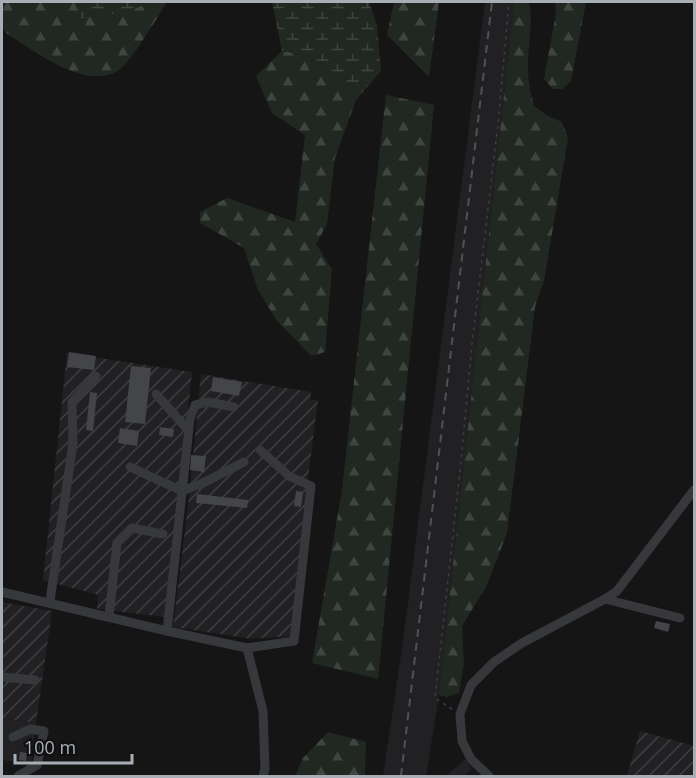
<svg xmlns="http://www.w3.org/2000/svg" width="696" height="778" font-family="'Open Sans',sans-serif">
<defs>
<pattern id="industrial-furrows" width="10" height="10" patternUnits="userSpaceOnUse" patternTransform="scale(1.5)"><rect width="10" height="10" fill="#212123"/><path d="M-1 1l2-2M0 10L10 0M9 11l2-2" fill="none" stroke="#3e3f41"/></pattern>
<pattern id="forest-firs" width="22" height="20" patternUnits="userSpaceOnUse" patternTransform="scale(1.5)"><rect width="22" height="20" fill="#212821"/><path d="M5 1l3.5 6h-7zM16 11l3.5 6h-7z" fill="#3e453f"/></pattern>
<pattern id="wetland-marsh" width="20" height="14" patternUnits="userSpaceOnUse" patternTransform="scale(1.5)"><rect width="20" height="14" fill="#212821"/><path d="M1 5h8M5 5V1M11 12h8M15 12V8" fill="none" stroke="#3e453f"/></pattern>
</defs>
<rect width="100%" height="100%" fill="#151516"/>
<g fill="#212123">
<path d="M485,2h29l-75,693 -13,81h-43l20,-135z"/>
<path d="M2,718l34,5 -5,42 -29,-5z"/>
<path d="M465,759l7,9 -7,8h-19z"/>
</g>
<g fill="url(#industrial-furrows)">
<path d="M67,353l125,19 -26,245 -69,-8 1,-14 -55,-15z"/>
<path d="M201,374l110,18 -1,7 8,1 -15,118 -11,118 -40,3 -79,-12 15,-121z"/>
<path d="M2,602l50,9 -16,112 -34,-5z"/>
<path d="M640,731l54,15v30h-67z"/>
</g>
<g fill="url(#forest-firs)">
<path d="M3,2h164c-9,14 -36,60 -48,68 -33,22 -86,-20 -113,-37 -6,-8 -6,-22 -3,-31z"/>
<path d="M394,2h45l-10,75 -42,-42z"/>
<path d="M514,2h15c4,19 0,38 -1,57 -1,16 2,32 6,47l14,10 14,6 6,16 -24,143 -9,26 -28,226 -20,52 -25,41 2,38 -5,29 -12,4 -8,-2z"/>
<path d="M555,2h31l-15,79 -9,8h-9l-9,-10 12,-66z"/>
<path d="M282,51l25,4 38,24 11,21 -21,58 -8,66 -11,20 16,25 -7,83 -14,4 -34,-35 -19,-31 -14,-42 -44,-25v-11l27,-14 68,24 10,-87 -33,-22 -16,-37z"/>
<path d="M386,95l48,10 -56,574 -66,-16 30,-173z"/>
<path d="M328,732l38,10 -1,34h-70l8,-18z"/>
</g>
<g fill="url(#wetland-marsh)">
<path d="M74,2h77c-22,11 -46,13 -70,16z"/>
<path d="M272,2h97l8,23 4,46 -25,29 -11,-21 -38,-24 -25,-4z"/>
</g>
<g fill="#444549">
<path d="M69,352l27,4 -2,14 -27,-3z"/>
<path d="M131,366l20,2 -6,56 -20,-2z"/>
<path d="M213,377l29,5 -3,14 -28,-5z"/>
<path d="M90,392l7,1 -4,38 -7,-1z"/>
<path d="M160,427l14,2 -1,8 -14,-2z"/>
<path d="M120,428l19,3 -2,15 -19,-3z"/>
<path d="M191,455l15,1 -2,16 -14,-2z"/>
<path d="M296,491l7,1 -2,15 -7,-1z"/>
<path d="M197,494l51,6 -1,8 -51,-5z"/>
<path d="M656,621l14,3 -2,8 -14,-4z"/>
<path d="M20,752l7,1 -1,8 -7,-1z"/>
</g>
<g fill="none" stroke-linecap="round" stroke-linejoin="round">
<path stroke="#3c3e41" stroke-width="1.5" stroke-dasharray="3 4.5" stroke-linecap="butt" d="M452,709l-17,-11 25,-227 12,-127 26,-220 11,-122"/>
<g stroke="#36383b" stroke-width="9">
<path d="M156,394l32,36"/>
<path d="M130,467l52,24 21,-8 41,-21"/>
<path d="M2,592l165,39 23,-212 5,-14 13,-3 26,5"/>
<path d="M605,599l75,19"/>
<path d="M50,601l23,-158 -1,-41 24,-26"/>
<path d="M109,617l8,-74 15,-15 31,6"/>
<path d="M167,631l80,17 16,63 2,58 -2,7"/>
<path d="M247,648l47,-7 17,-155 -22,-10 -29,-26"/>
<path d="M2,677l33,3"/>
<path d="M13,737l17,-8 14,2 -7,34 -19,11"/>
<path d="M489,776l-18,-17 -9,-18 -2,-27 11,-29 23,-23 28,-19 83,-44 12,-8 77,-101"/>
</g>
<path stroke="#4f5255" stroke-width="2" stroke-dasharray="8 6" stroke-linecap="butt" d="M401,776l91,-774"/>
</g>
<rect width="696" height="778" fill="none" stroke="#a8aeb5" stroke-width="6"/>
<path d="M15 754v9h117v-9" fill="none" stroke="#a8aeb5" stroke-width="3"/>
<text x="24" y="754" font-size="18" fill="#a8aeb5" stroke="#101011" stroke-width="4.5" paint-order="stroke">100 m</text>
</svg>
